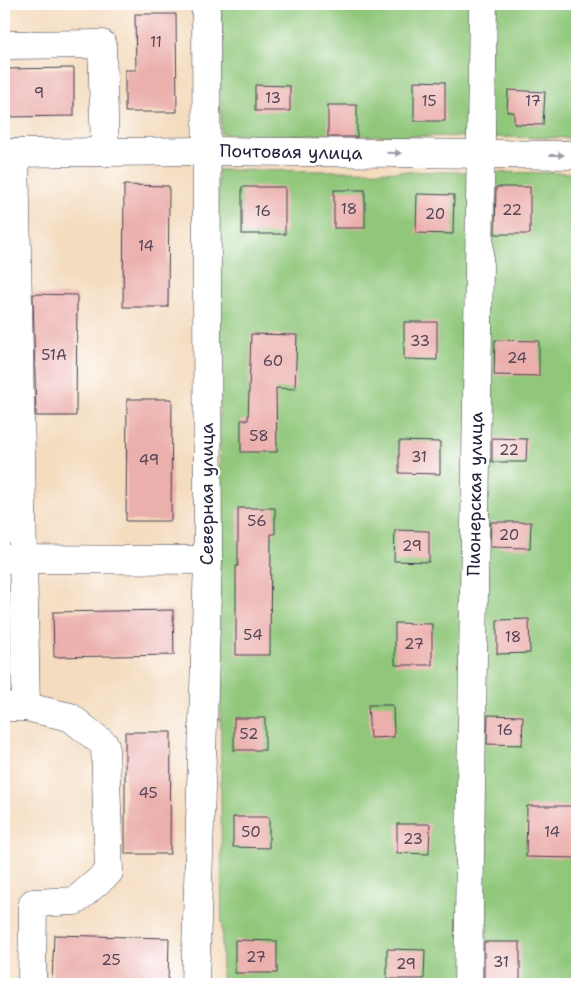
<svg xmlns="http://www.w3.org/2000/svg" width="581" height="988" font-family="'Shantell Sans',sans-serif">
<rect width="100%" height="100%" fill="#fff"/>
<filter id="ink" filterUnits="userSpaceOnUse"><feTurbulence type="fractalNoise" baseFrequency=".02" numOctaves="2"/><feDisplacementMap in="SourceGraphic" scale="10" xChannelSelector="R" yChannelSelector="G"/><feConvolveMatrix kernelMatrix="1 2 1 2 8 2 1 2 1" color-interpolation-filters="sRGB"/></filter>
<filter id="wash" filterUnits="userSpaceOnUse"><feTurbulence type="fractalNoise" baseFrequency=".0096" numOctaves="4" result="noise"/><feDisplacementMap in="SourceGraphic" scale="20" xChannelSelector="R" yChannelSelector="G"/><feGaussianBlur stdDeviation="1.12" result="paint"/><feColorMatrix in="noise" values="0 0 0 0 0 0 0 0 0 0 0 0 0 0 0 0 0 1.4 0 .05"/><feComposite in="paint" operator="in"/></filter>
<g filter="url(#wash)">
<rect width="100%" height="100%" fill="#f4dcbf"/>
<g fill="#90c77a" stroke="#59745a">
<path d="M221,4h356v134l-356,-4z"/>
<path d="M218,170l359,3v811h-355z"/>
</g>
<g id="blocks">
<g fill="#ebafac">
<path d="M135,14h41l1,98h-52v-42h11z"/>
<path d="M74,68v48l-70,1v-48z"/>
<path d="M414,81l31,1v39h-31z"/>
<path d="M255,85l35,1v25h-35z"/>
<path d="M508,90l37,2 -2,33 -29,-1v-12h-7z"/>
<rect x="328" y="105" width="29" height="32"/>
<path d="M124,185l45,1 -1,121h-45z"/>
<rect x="242" y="187" width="43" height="47"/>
<path d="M496,187h34v47h-35z"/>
<rect x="334" y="190" width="31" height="38"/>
<path d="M417,194l37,1 -1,39 -37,-1z"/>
<path d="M33,294l44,1 -1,121h-40z"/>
<path d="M404,322h33v38l-33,-1z"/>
<path d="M251,334l46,1 -2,54 -19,-1 1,64h-36v-32h7z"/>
<path d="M495,340l44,1v35l-45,-1z"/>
<path d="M127,399h45l-1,122h-45z"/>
<path d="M492,438l35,1 -1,23h-34z"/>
<path d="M399,441l41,1v32l-41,-1z"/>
<path d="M238,508h37v26h-4l-1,121h-34v-89h2z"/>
<path d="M491,522h40l-1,26 -40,-1z"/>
<path d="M395,530l34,1v31l-35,-1z"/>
<path d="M173,610l1,45 -120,2 -1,-45z"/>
<path d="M529,619l1,34 -33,1v-34z"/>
<path d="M395,623l37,1v41h-37z"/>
<path d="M368,705h25l1,32 -24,1z"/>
<path d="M488,715l35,1 -1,29 -35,-1z"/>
<rect x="234" y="718" width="31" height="32"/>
<path d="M125,732h46l-1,122h-45z"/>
<path d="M527,806h50v52l-51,-1z"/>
<path d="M233,817h36v31l-36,-1z"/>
<path d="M397,824h33l-1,30 -32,-1z"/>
<path d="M54,935l115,3 -1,46 -116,-2z"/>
<path d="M235,940l42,1v32h-42z"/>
<path d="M484,942h36v40l-36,-1z"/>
<path d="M387,949l38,1 -1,29h-37z"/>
</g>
</g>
</g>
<g filter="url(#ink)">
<use href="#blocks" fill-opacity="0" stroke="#423e4f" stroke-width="1"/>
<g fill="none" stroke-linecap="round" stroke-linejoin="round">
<defs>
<g id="minor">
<path d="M4,45l98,-1 3,108"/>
<path d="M4,153l202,-2 371,4"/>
<path d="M15,153l11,554"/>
<path d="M4,559l204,1"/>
<path d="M4,707h22l44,10 35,28 4,127 -34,29 -42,2 -1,81"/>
<path d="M195,984l13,-424 -2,-556"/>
<path d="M468,984l15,-980"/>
</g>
</defs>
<use href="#minor" stroke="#423e4f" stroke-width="29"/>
<use href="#minor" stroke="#fff" stroke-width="28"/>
</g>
<defs><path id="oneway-solid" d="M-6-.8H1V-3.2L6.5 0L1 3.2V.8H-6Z" transform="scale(1.25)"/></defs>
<g fill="#9c9ca7">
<use href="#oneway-solid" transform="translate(394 153) rotate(1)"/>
<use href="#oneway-solid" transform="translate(557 155)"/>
</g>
</g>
<g text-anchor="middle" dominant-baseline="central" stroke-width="5" stroke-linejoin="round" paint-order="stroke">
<g font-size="15" fill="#544557">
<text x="156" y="42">11</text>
<text x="39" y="93">9</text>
<text x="273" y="98">13</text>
<text x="429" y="101">15</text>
<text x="533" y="101">17</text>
<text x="349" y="209">18</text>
<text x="512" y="210">22</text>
<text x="263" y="211">16</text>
<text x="435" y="214">20</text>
<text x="146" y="246">14</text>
<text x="420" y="341">33</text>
<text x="54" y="355">51А</text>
<text x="517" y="358">24</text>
<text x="273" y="361">60</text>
<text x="259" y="436">58</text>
<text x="509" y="450">22</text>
<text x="419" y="457">31</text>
<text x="149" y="460">49</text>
<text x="257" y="521">56</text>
<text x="509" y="535">20</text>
<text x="412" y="546">29</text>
<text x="253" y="635">54</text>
<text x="513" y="637">18</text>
<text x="414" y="644">27</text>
<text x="505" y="730">16</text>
<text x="249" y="734">52</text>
<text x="148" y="793">45</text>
<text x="251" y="832">50</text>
<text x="552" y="832">14</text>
<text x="413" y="839">23</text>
<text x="256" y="957">27</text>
<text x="111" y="960">25</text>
<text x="501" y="962">31</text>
<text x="406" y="964">29</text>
</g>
<g font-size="18" fill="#22223b" stroke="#fff">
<text transform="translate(291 152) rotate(1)">Почтовая улица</text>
<text transform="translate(207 494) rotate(-90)">Северная улица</text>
<text transform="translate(475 494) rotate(-89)">Пионерская улица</text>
</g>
</g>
<rect width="581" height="988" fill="none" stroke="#fff" stroke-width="20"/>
</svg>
